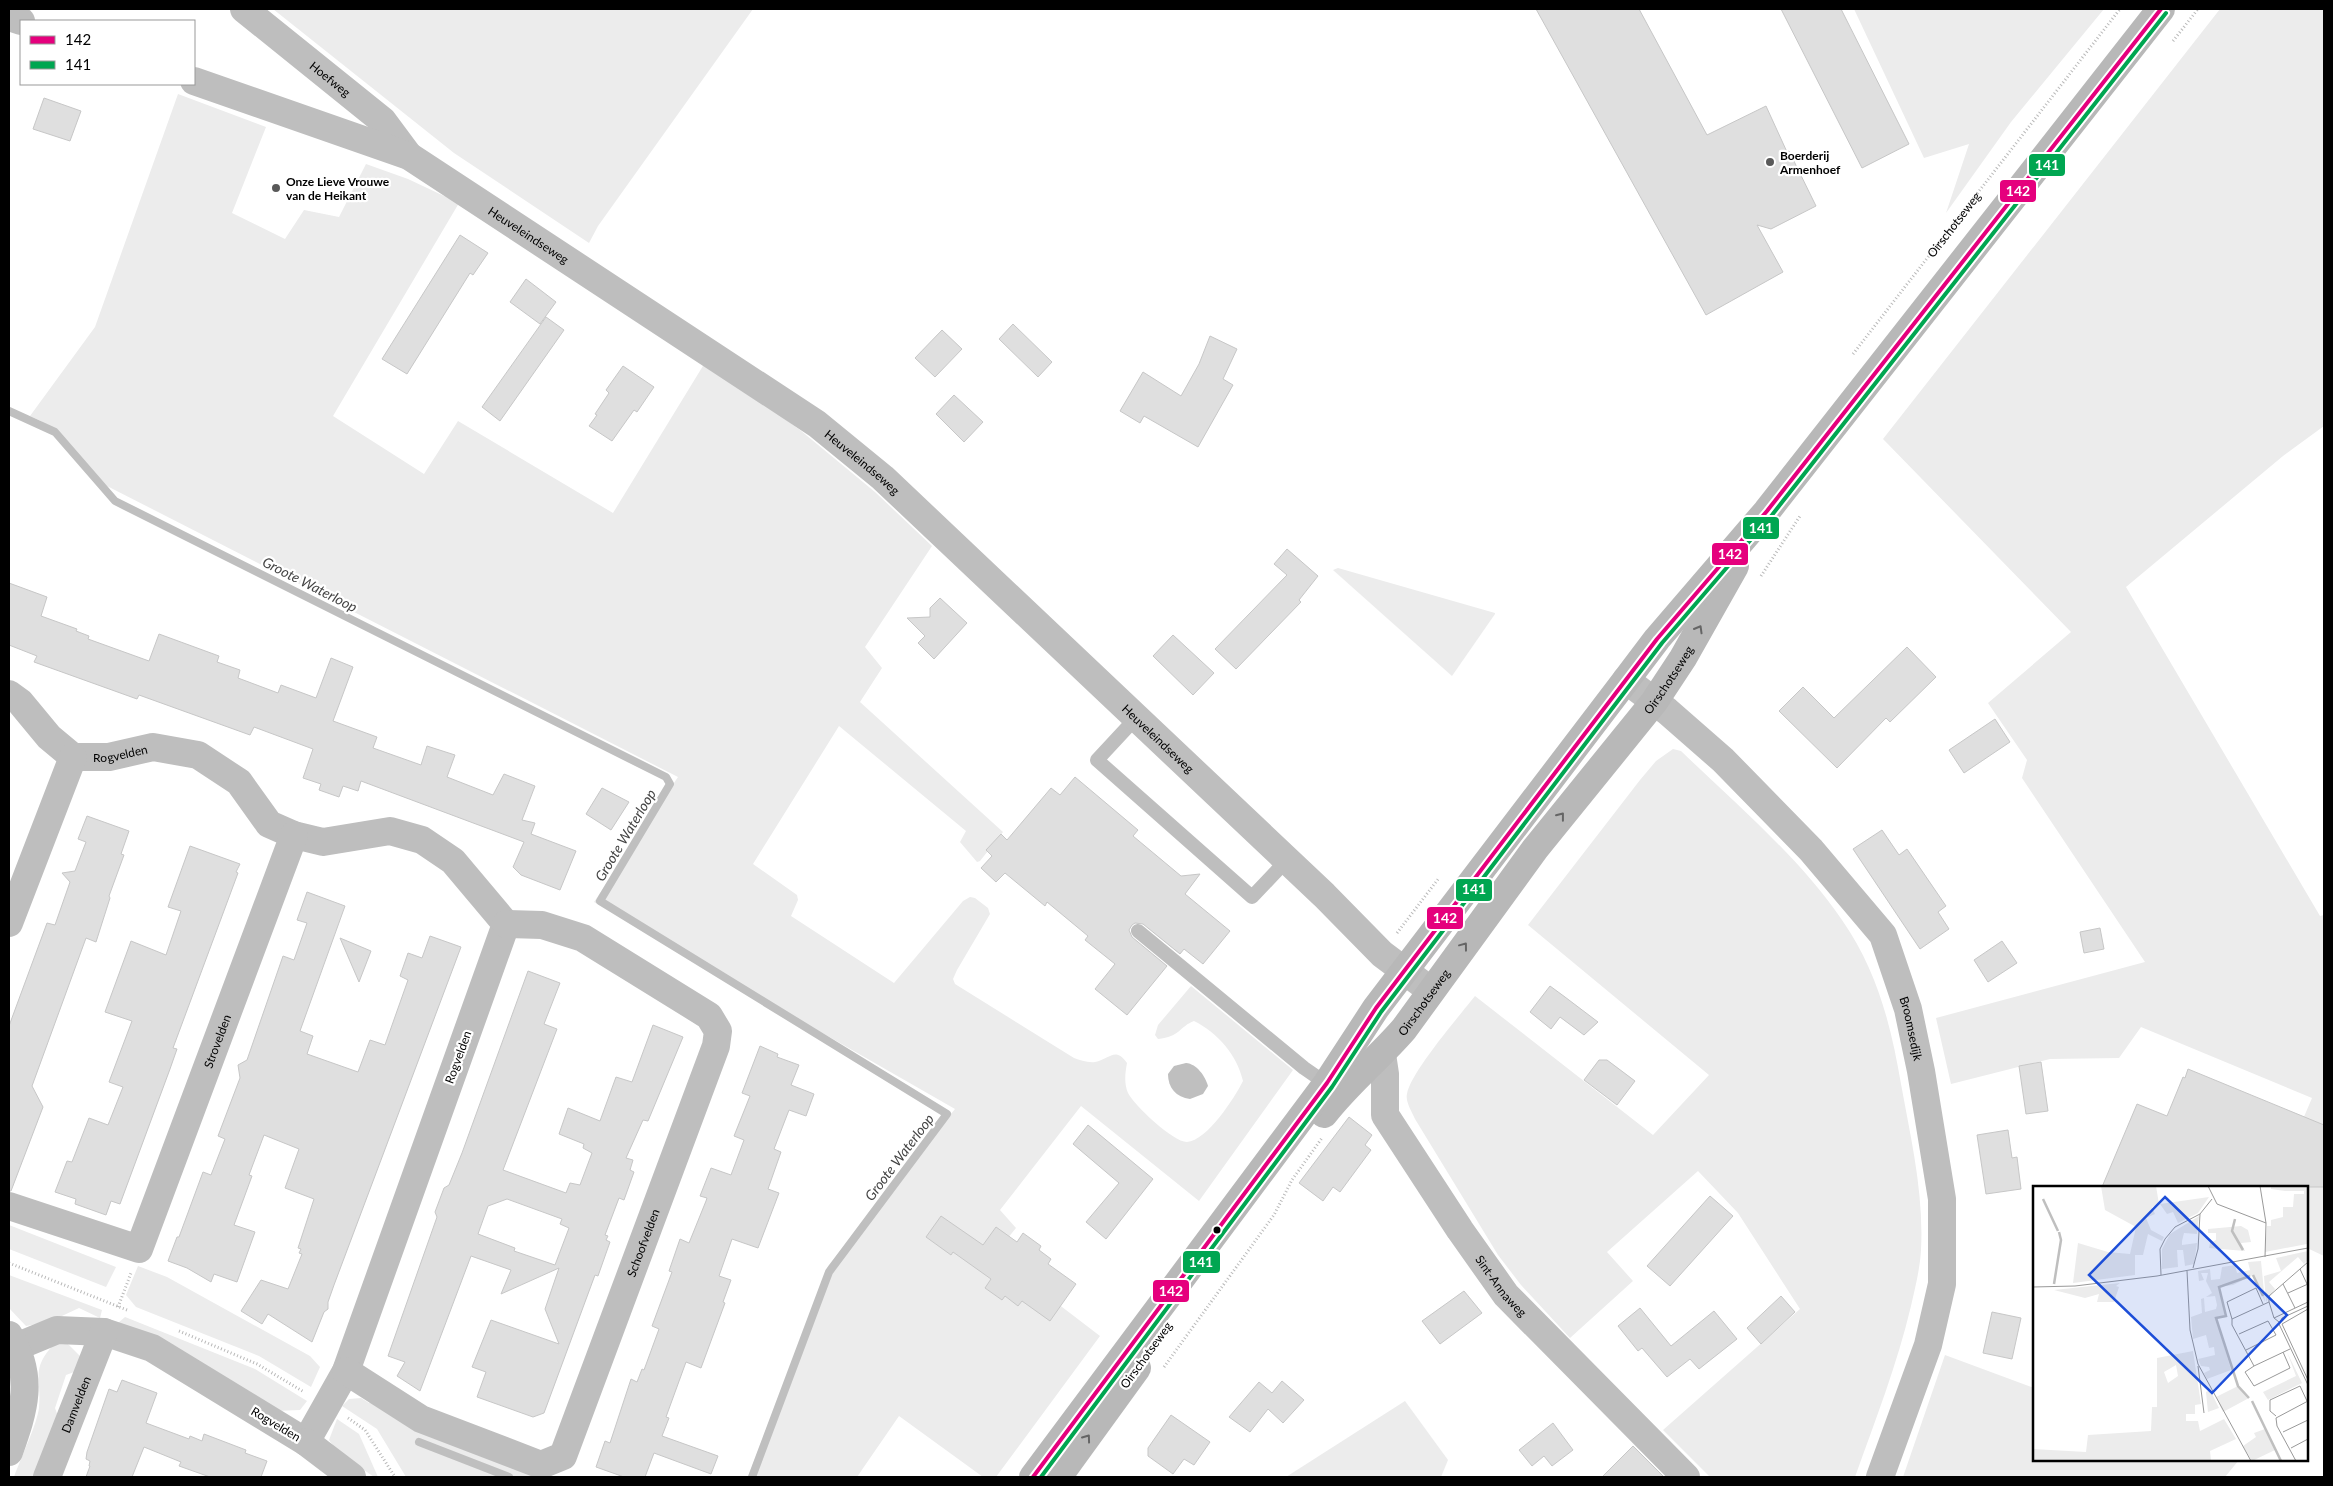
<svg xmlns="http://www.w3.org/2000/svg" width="2333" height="1486" font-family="Lato,sans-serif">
<rect width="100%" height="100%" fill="#fff"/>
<g fill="#ececec">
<path d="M273,9h480l-155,217 -9,17 -135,-90z"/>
<path d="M1854,9h250l-93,113 -65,91 23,-69 -45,14z"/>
<path d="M2220,9h104v417l-41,30 -157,131 194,329 4,-1v341l-17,-8v-61h-33l38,-89 -171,-71 -22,31 -69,1 -99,25 -15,-66 209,-56 -123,-184 5,-18 -39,-57 83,-71 -188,-193z"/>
<path d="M178,94l88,33 -34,86 53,26 19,-29 35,7 27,-53 42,15 51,24 -126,213 91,58 34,-53 155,92 93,-152 94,69 75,62 57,54 -67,101 17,21 -22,34 143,130 -23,29 -3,1 -17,-20 6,-11 -127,-105 -86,138 44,31 1,5 -7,16 103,67 69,-82 7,-4 5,1 13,10 2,6 -33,56 -4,9 2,5 119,74c6,2 14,5 21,4 15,-3 20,-16 32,1 -2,11 -3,20 1,30 6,12 45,49 59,49 20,-1 48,-45 56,-61 -6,-26 -25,-48 -49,-60 -14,5 -14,16 -36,18l-3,-4 3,-10 33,-39 102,84 -94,131 -118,-95 -81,104 16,18 -22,27 106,81 -104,141h-13l-84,-61 -42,61h-109l80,-211 127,-157 -361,-207 84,-125 -571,-291 -66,-65 -11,-5 65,-89z"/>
<path d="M1338,568l157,45v1l-43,62 -119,-106z"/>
<path d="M1673,749l8,2c56,54 117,105 161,169 35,50 49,105 59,164 10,55 23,110 20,166 -1,19 -6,38 -10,56 -14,59 -36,115 -56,171h-145l-47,-47 137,-121 -62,-96 -40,-42 -91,81 26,29 -63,57 -49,-53 -23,-30 -83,-136c-3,-7 -10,-18 -8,-25 3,-21 53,-79 68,-98l178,139 56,-60 -181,-150 112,-145 16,-19z"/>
<path d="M9,1225l107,42 -10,20 -97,-38z"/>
<path d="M138,1266l29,11 143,79 10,11 -9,20 -52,-31 -123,-49 -10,-12z"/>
<path d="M9,1275l93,35 -2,8 -21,-10 -30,14 -23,4 -17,-18z"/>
<path d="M125,1317l130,52 52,32 -7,9 -26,1 -156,-88z"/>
<path d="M67,1343l14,14 -4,14 -11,4 -11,33 4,11 -24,58h-21c6,-17 23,-53 25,-69 3,-30 -9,-38 15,-64z"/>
<path d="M1945,1355l89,33v72h205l-14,17h-322z"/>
<path d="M361,1398l8,5 4,-5 170,79h-137l-29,-48 -35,-23 7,-7z"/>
<path d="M1405,1401l43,59 -7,17h-155z"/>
<path d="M337,1419l22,15 19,43h-4l-37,-26 -8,-11z"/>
</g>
<path fill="#bfbfbf" d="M1186,1063c11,1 19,13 22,23l-5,8 -13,5c-14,-2 -22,-11 -22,-25l6,-8z"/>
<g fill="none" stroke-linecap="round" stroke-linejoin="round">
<g stroke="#bfbfbf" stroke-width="8">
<path d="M9,411l46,21 60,69 551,276 4,7 -70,117 347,213 -118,158 -77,205"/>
<path d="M419,1442l90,35"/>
</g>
</g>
<g fill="#dfdfdf" stroke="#c7c7c7" fill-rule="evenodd">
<path d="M1536,9h103l68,126 59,-29 21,46 2,-1 27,55 -45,23 -14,-4 26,47 -77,43z"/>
<path d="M1781,9h60l68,135 -47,24z"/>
<path d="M44,98l37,13 -11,30 -37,-12z"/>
<path d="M460,235l28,18 -15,22 -3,-2 -63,101 -25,-15z"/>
<path d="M526,279l30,23 -16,22 -30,-22z"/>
<path d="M546,317l18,13 -64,91 -18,-14z"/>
<path d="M1013,324l39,38 -14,15 -39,-38z"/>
<path d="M942,330l20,19 -27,28 -20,-19z"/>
<path d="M1210,336l27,13 -14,30 10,6 -35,62 -54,-31 -4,7 -20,-12 23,-39 38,24 18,-32z"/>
<path d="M623,366l31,21 -17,25 -3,-2 -22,31 -23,-15 8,-11 -2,-1 14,-21 -3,-3z"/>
<path d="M954,395l29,27 -19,20 -28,-28z"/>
<path d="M1287,549l31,27 -19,24 2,2 -65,67 -21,-20 72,-74 -13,-11z"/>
<path d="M9,583l38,14 -6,19 36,13 -1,2 13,5 -1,3 61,22 10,-27 60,22 -2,6 23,8 -2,8 40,15 3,-8 35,13 15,-40 22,9 -20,54 44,16 -4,11 48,17 6,-19 28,9 -8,22 46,18 11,-21 31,12 -13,34 13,3 -4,11 45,17 -16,39 -39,-15 -8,-8 11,-25 -163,-61 -3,10 -15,-5 -4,11 -20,-7 2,-6 -18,-6 10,-29 -59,-22 -4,8 -111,-40 -2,4 -103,-37 3,-6 -28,-11z"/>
<path d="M940,598l27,25 -33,36 -16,-16 7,-7 -18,-18 23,-1v-9z"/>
<path d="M1173,635l41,38 -21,22 -40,-39z"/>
<path d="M1907,647l29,30 -46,45 -4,-4 -49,50 -58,-57 24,-24 31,31z"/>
<path d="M1995,719l15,23 -46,31 -15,-23z"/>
<path d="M1075,777l63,53 -5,6 48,40 19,-2 -15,20 45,37 -27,33 -19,-15 -4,5 -37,-30 -8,-1 -3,2 -3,5 3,7 35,29 -40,49 -32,-26 20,-25 -30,-24 3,-4 -41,-34 -2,4 -40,-33 -9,9 -15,-14 11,-12 -6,-6 15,-16 6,6 44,-52 9,7z"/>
<path d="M602,788l27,14 -18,28 -25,-16z"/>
<path d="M87,816l42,15 -8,23 3,1 -15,41 1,2 -14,44 -10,-4 -54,148 11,21 -32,84h-2v-165l38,-103 8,2 15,-43 -8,-9 13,-2 11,-29 -8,-3z"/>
<path d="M1882,830l17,25 8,-6 39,57 -8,6 11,17 -29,20 -67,-100z"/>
<path d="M190,846l50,18 -4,8 2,1 -65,175 4,1 -7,20 -50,135 -9,-3 -5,14 -31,-11 1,-5 -21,-7 12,-31 5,1 17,-44 19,7 15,-38 -14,-5 23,-61 -27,-9 26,-71 35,14 15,-44 -13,-4z"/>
<path d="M307,892l38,14 -45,125 13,5 -6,18 51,18 12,-32 15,5 23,-65 -8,-4 8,-23 14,5 8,-22 31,11 -127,338 -6,17v7l-4,3 -12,30 -44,-28 -6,10 -21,-13 20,-31 27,9 14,-35 -3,-1 2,-4 -3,-1 16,-49 -29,-11 14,-39 -35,-14 -15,40 3,1 -18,49 21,7 -18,50 -23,-8 -3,8 -24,-14 -19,-7 9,-24h2l24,-65 8,3 14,-36 -7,-3 22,-58 -2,-13 9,-5 36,-104 11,4 13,-37 -10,-3z"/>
<path d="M2100,928l4,21 -20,4 -4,-21z"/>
<path d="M340,938l31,13 -12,31z"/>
<path d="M2002,941l15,22 -29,19 -14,-22z"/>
<path d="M528,971l32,12 -16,41 13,5 -54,141 63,23 4,-10 10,2 12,-32 -9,-5 1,-4 -25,-10 9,-26 32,13 16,-44 16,5 21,-57 30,12 -35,84 -5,-1 -17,38 7,2 -3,10 4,2 -10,28 -5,-2 -14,37 3,1 -2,4 4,2 -12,34 -3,-1 -51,138 -11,4 -56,-20 9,-25 -14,-5 19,-47 68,24 -14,-35 14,-41 -58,26 10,-24 -40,-14 -51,135 -23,-15 8,-14 -17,-6 49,-139 -2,-5 9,-24 5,-3 13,-32zM507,1199l55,20 -2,5 9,4 -14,37 -41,-14 1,-3 -37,-14 10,-28z"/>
<path d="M1550,986l15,11 33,25 -14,13 -24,-18 -9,12 -21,-17z"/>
<path d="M760,1046l18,8 -1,3 22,8 -8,20 23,9 -8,22 -17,-6 -15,39 7,3 -13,37 11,4 -21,55 -26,-9 -13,37 12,4 -8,22 2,1 -24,65 -15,-6 -20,55 3,1 -7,18 56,20 -7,18 -57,-21 -9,24h-21l-28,-10 9,-26 5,2 21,-64 6,3 5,-13 2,1 15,-41 -7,-3 20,-54 -3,-1 11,-32 9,4 17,-42 1,-3 -7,-2 11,-28 20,7 13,-35 -10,-4 16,-40 -8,-3z"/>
<path d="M1599,1060h8l28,21 -18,24 -33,-25z"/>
<path d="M2041,1062l7,49 -22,3 -7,-48z"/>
<path d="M2188,1069l136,56v62h-222l35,-83 30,12 16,-39 2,1z"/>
<path d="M1349,1117l23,18 -7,10 6,5 -31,42 -7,-5 -10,14 -24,-18z"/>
<path d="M1088,1125l65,54 -47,60 -20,-17 33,-39 -46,-39z"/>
<path d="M2008,1130l4,28 5,-1 4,32 -35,5 -9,-59z"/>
<path d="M1710,1196l23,20 -63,70 -23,-20z"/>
<path d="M941,1216l42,29 13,-18 21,15 6,-9 18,13 -2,4 12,9 -3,5 28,20 -26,37 -28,-20 -4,5 -13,-10 -3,4 -17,-12 6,-9 -38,-27 -2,3 -25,-18z"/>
<path d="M1464,1291l18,22 -42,31 -18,-23z"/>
<path d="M1781,1296l14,16 -34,32 -14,-16z"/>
<path d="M1640,1308l31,38 43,-35 23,28 -38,30 -9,-10 -23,18 -25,-29 -4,3 -20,-25z"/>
<path d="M1992,1312l29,6 -9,41 -29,-6z"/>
<path d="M122,1380l35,13 -11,30 43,16 1,-3 12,5 2,-7 42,16 -1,3 22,8 -6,16h-51l-31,-11 2,-4 -37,-15 -12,30h-46l4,-11h-1l1,-5 -4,-2 1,-7 22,-63 8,3z"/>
<path d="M1282,1381l22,19 -21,23 -15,-14 -18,23 -21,-15 30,-35 13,11z"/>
<path d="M1171,1415l39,27 -16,23 -10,-6 -11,15 -25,-18v-8z"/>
<path d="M1553,1423l20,27 -21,16 -8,-10 -12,10 -13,-16z"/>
<path d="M1633,1446l31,31h-62z"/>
</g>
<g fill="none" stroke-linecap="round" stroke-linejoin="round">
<g stroke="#b9b9b9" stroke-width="3" stroke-dasharray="1 2.5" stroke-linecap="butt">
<path d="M2173,41l25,-32"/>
<path id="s1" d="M1853,354l267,-345"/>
<path d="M1761,576l39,-60"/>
<path d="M1397,933l42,-55"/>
<path d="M9,1263l118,47"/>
<path d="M118,1307l13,-34"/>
<path d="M179,1331l78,33 47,28"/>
<path d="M1164,1367l110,-152 18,-35 30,-42"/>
<path d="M348,1418l17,12 30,47"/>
</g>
<g stroke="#bebebe" stroke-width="14">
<path d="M1136,718l-39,42 155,137 35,-37"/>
<path d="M1138,931l166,137 26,18"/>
</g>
<g stroke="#bebebe" stroke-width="28">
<path id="s2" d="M244,9l139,112 26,35"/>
<path d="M9,17l12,4"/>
<path id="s3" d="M194,81l215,75 408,268 66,54 441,417 58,59 48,36"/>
<path id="s4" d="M1626,680l41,31 56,49 88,90 72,85 25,74 13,62 21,128v85l-14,61 -48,132"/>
<path id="s5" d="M9,694l11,8 29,35 24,20h36l44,-10 45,8 41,27 30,42 25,11 29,7 67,-11 32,9 31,21 53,63 -160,447 -40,71 -154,-94 -48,-16 -47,-2 -41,17"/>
<path d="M9,923l64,-166"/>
<path id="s6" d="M1382,1054l3,20v41l75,115 46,65 180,182"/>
<path id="s7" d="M9,1206l130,43 155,-414"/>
<path id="s8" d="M346,1371l75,48 120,46 22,-9 153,-410 2,-15 -9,-15 -126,-78 -41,-13 -36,-1"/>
<path d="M306,1442l46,35"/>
<path id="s9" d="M47,1477l57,-145"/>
</g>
<path stroke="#bebebe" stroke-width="28" d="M9,1335c26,42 15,75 0,117"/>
<g stroke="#b8b8b8" stroke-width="28">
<path id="s10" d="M1324,1114c24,-31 54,-55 80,-85l131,-180 119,-147 29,-44 52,-92"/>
<path d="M1033,1477l294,-394 49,-75 250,-328 31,-41 110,-128 394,-502"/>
<path d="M1058,1477l79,-109"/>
</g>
<defs>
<path id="bus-1" d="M1033,1477l294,-394 49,-75 281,-369 110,-128 394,-502"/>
<path id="bus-2" d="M1041,1477l291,-390 49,-75 281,-369 110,-128 394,-502"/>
</defs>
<use href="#bus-1" stroke="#fff" stroke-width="8"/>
<use href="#bus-2" stroke="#fff" stroke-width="8"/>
<use href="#bus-1" stroke="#e5007d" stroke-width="4"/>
<use href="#bus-2" stroke="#00a651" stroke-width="4"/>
</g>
<defs><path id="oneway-chevron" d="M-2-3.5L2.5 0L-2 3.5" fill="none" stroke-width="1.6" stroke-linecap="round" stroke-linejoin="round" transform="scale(1.25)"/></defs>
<g stroke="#656565">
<use href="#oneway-chevron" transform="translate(1699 629) rotate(-60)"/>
<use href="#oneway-chevron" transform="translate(1561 816) rotate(-52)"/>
<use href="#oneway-chevron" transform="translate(1464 946) rotate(-53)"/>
<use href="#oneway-chevron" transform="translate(1087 1438) rotate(-54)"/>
</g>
<g fill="#595959" stroke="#fff" stroke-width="2">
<circle cx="1770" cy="162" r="5"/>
<circle cx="276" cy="188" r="5"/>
</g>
<circle fill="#000" stroke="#fff" stroke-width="2" cx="1217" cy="1230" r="4.5"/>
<g text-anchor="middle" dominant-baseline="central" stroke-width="4.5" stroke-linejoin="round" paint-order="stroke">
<g font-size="12" fill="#000" stroke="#fff">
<text stroke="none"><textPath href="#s2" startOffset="111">Hoefweg</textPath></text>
<text stroke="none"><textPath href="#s1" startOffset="164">Oirschotseweg</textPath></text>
<text stroke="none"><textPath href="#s3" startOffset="371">Heuveleindseweg</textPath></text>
<text stroke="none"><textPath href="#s3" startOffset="775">Heuveleindseweg</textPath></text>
<text stroke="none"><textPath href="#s10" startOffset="555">Oirschotseweg</textPath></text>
<text stroke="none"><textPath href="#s3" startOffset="1180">Heuveleindseweg</textPath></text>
<text stroke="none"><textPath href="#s5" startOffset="138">Rogvelden</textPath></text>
<text stroke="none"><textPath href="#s10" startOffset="150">Oirschotseweg</textPath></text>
<text stroke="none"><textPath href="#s4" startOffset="461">Broomsedijk</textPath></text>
<text stroke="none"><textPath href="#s7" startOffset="359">Strovelden</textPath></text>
<text transform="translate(458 1057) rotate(-70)">Rogvelden</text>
<text stroke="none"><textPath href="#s8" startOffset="469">Schoofvelden</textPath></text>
<text stroke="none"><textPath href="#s6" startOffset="268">Sint-Annaweg</textPath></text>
<text transform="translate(1146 1355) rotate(-54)">Oirschotseweg</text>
<text stroke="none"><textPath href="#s9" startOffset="78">Damvelden</textPath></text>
<text transform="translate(276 1424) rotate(31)">Rogvelden</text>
</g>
<g font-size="12" font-weight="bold" fill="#000" stroke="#fff" text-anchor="start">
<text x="1780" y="155">Boerderij<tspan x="1780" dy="14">Armenhoef</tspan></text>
<text x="286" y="181">Onze Lieve Vrouwe<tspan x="286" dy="14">van de Heikant</tspan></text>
</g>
<g font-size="14" font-style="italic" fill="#444" stroke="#fff">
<text transform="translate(310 584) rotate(27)">Groote Waterloop</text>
<text transform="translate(625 835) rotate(-59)">Groote Waterloop</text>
<text transform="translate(899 1157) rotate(-53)">Groote Waterloop</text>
</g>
</g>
<g transform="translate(2033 1186)">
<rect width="275" height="275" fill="#fff"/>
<path d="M68,0h55l3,18 -7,3 3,7 -9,4 5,12 13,7 -2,4 -14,-7 -5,21h-8v20l-62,8 5,-40 30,9 22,2 6,-27 -31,-17zM238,0h37l-1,58 -42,8 2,-26h4v-6l12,-3v-10h10l1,-13h10v-3h-19l-14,-2zM176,11l-11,16 -20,10 -5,-11 -6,2 -7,-10zM166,30l-2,18 -13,-1 -2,8v4l15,-2 -3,21 -9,2 -2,-16h-6l1,17 -16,2v-20l8,-15zM208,40l7,4 3,12 -10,1 4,8 -36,-3 1,-5 6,-3v-7h-8v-4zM275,65v9l-4,4 -6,-7 -29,25 6,7 -9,13 -2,-26 17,-5 -5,-13zM228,75l4,41 -12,-27 -20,10 -15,2 8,29 -10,2 15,52 -24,9 -3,-6 6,-3 -1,-3 -8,-1 -3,-7 17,-4 -1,-8 -5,1 -3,-13 -13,4 -2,-22 11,-4 -1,-14 3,-1 1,14 11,-3 1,-4 -2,-9 -9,1 6,-4 -6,-12 2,-8h-7l3,7 -5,1 -1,-10 12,-2 1,11 9,-1 2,-12 13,-2 2,8 13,-3 -2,-8zM87,97l-4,3 3,1 -5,15h-17l2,-8 -14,4 -31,-8zM160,165l8,53 -6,1v9h-9v7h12l2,10 24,-12 12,20 -26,12 1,10h-178v-12l53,3 2,-17 63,-4 1,-24h5v-49zM143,179l2,11 -10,7 -4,-11zM254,166l15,31 -34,17 -5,-8 33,-16zM205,200l11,12 -26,14 -7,-15zM177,204l9,18 -11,4 -2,-20zM232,243l10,21 -23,11 -9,-15 13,-9 -2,-4z" fill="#ececec" fill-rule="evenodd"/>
<path fill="none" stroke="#bfbfbf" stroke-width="2.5" d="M10,13l15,32M202,33l-3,12 11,19M220,89l10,21M21,98l7,-44 -2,-8M216,212l-11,-12 -22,-68 10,-2 -7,-29 31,-11M219,215l29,60"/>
<path fill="none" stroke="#999" stroke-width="1" d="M175,0l9,18 49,19M227,0l6,37 -1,34M160,82l5,-19 2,-35 12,-15M267,83l7,15M154,85l3,59 8,34 53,97M128,89l-1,-26 5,-10 10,-12 25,-13M250,98l12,24M0,101l42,-1 82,-10 151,-28M255,107l20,-9M236,116v-6l39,-34M275,120l-26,12 -3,6 29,61M275,123l-26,15 26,56M241,132l34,-16M199,133l-5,-17 29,-14 7,16M246,136l-5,-4 -5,-16 -37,17v6l22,41 36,-17M206,148l29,-13 8,14 -30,15M165,180l6,47M221,180l-9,6 9,14 36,-18 -7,-16M243,230l-6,-5v-11l30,-14 7,15M250,246l25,-12M258,262l17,-9M263,275l-19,-35 -1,-8 32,-17"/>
<path fill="#1d4ed8" fill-opacity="0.15" stroke="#1d4ed8" stroke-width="2.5" d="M132,11l122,118 -75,78 -123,-118z"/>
<rect width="275" height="275" fill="none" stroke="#000" stroke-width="2.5"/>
</g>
<g stroke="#fff" stroke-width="2">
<rect x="2028" y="153" width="38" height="24" rx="5" fill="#00a651"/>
<rect x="1999" y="179" width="38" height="24" rx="5" fill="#e5007d"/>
<rect x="1742" y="516" width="38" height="24" rx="5" fill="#00a651"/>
<rect x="1711" y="542" width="38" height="24" rx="5" fill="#e5007d"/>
<rect x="1455" y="878" width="38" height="24" rx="5" fill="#00a651"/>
<rect x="1426" y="906" width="38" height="24" rx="5" fill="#e5007d"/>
<rect x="1182" y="1250" width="39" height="24" rx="5" fill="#00a651"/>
<rect x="1152" y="1279" width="38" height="24" rx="5" fill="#e5007d"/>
</g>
<g font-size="14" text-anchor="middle" font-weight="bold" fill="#fff">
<text x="2047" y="170">141</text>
<text x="2018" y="196">142</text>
<text x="1761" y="533">141</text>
<text x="1730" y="559">142</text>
<text x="1474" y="894">141</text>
<text x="1445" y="923">142</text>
<text x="1201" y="1267">141</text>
<text x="1171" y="1296">142</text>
</g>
<rect width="2333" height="1486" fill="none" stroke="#000000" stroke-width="20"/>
<rect x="20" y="20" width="175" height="65" fill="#ffffff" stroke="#999999"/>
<rect x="30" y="36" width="25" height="8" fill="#e5007d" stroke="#999999"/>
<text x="65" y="45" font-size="15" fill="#000000">142</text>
<rect x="30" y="61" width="25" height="8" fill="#00a651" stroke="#999999"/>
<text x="65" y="70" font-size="15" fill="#000000">141</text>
</svg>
